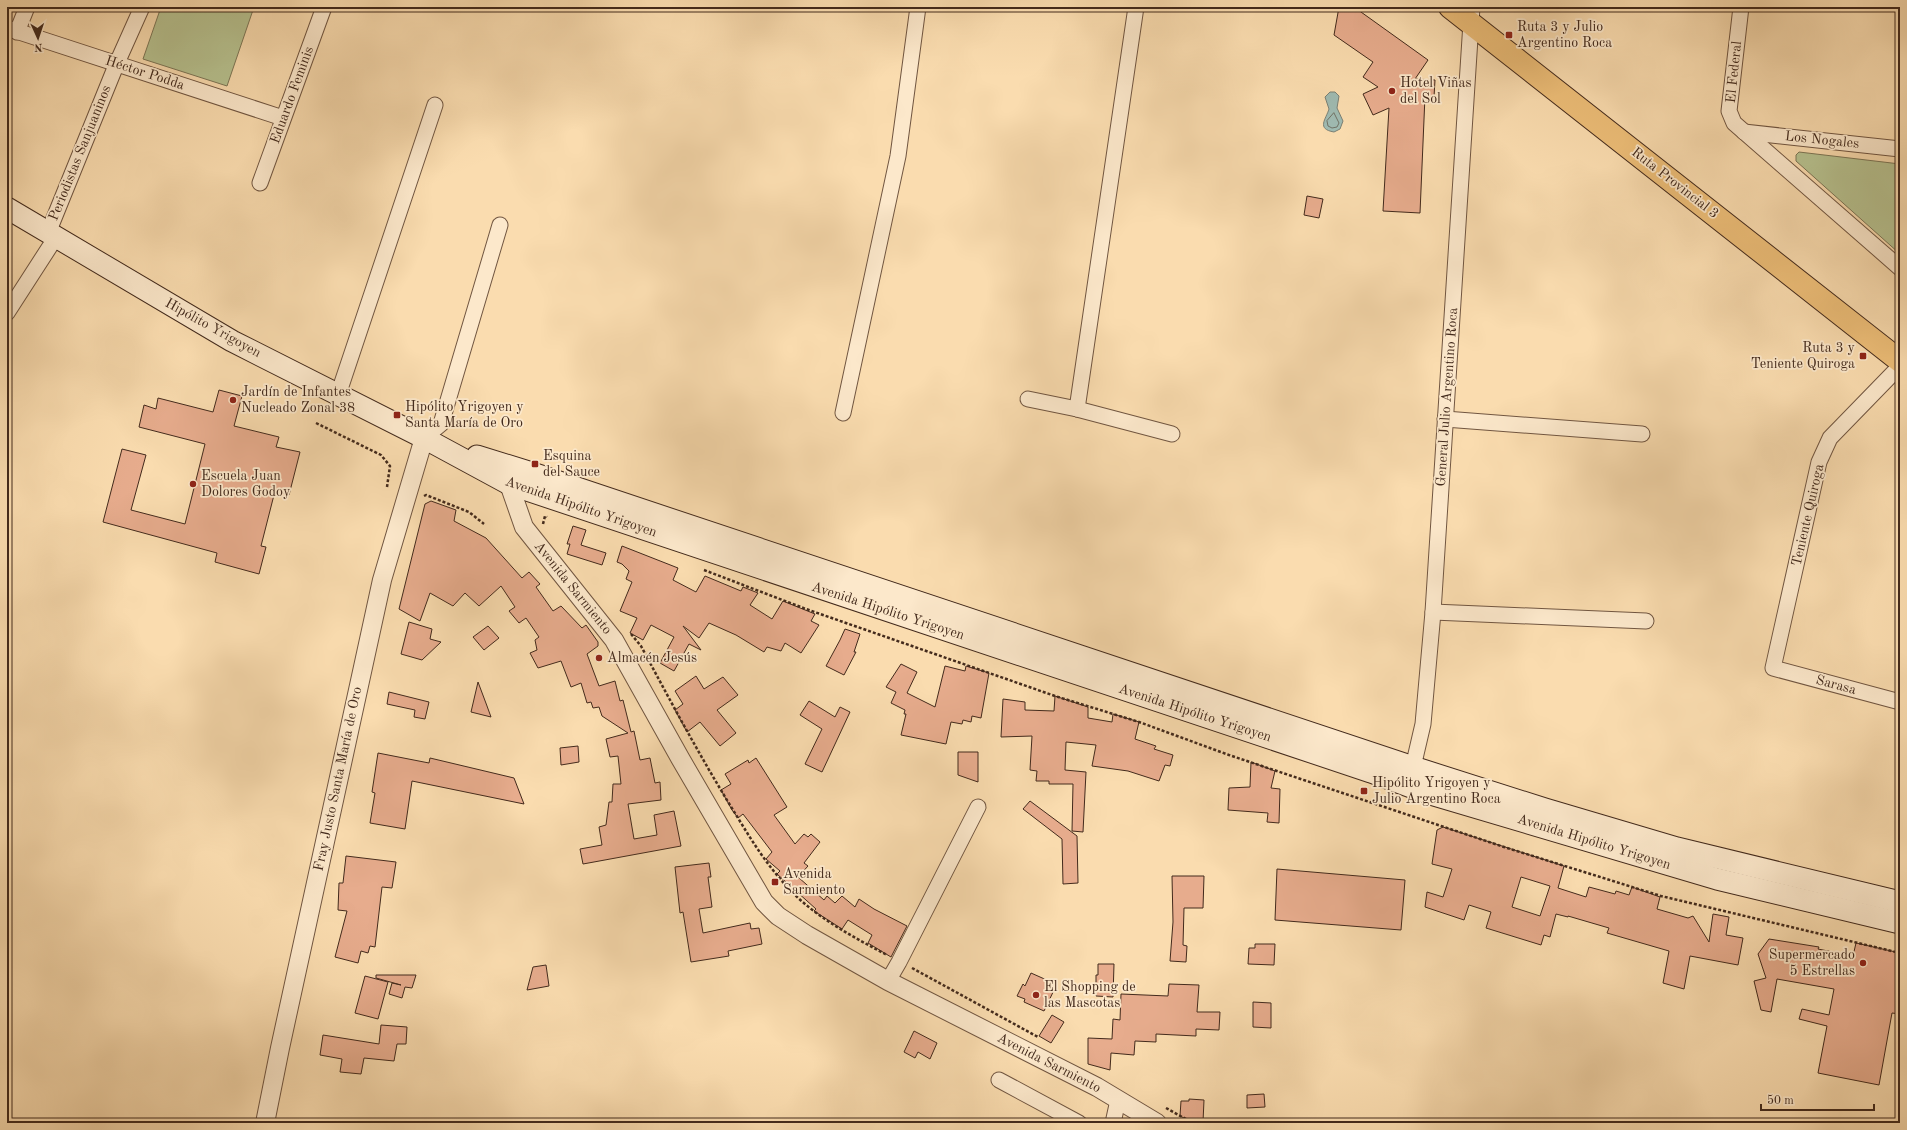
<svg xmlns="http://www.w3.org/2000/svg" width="1907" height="1130" font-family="'Old Standard TT',serif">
<rect width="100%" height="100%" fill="#fadcaf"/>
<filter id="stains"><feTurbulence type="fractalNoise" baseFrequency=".005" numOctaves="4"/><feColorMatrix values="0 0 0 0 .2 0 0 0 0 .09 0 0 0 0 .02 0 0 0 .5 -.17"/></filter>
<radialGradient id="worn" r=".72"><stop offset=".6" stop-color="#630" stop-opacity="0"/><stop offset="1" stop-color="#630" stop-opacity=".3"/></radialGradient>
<g fill="#b7c290" stroke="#7d7656">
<path d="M161,7h93l-27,79 -84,-27z"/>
<path d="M1799,152l101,12v90l-104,-93v-6z"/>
</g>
<path fill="#9fbab1" stroke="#7a8075" d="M1330,92h5l4,4 -2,12 6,13 -3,8 -6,3c-18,-3 -8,-13 -5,-23l-4,-12z"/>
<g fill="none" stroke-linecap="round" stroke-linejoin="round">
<path stroke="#717266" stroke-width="1" d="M1334,113l5,10 -2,4 -5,1 -4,-2 -1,-5z"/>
</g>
<g fill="#e7ac8d" stroke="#432a1c" fill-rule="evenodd">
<path d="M1339,7h15l74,53 -13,19 20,1 -1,17 -9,-1 -5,117 -37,-2 6,-103 -16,7 -10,-21 15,-7 -15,-10 10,-15 -39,-27z"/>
<path d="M1307,196l16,3 -4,19 -15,-3z"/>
<path d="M219,390l23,6 -8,30 45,11 -3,10 24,5 -11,43 -14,-4 -14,55 5,1 -7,27 -44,-12 2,-9 -114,-31 19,-73 24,6 -15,55 54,14 20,-80 -66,-17 5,-22 12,4 2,-11 55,14z"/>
<path d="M431,501l25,9 -2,11 32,17 36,40 7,-6 11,12 -4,3 17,24 8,-5 21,22 4,-3 12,17v4l-11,8 12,32 16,-5 5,20 3,-1 8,32 3,-1 6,29 10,-2 5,25 5,-1 1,18 -33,4 6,35 23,-4 -3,-20 20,-4 7,35 -98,18 -3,-15 22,-4 -3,-18 7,-2 3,-23h3l1,-18h8l-3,-28 -8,1 -4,-18 22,-6 -26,-17 -3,-9 -6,1 -2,-6 -4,1 -6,-20 -10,4 -10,-26 -23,7 -8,-15 7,-3 -2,-10 4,-3 -13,-19 -7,5 -10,-12 6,-4 -14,-21 -22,20 -14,-13 -12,13 -23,-13 -10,28 -21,-12 26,-105z"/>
<path d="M573,526l13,4 -5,15 25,8 -4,12 -35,-11 3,-10h-3z"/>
<path d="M622,546l56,22 -5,12 23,12 9,-16 36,15 2,-4 15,6 -8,12 22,14 11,-18 32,13 -4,7 8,4 -18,28 -16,-10 -4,8 -14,-4 -3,5 -28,-17 -27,-12 -10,15 -16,-12 18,24 -12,-6 -15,27 -14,-8 14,-26 -23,-12 -8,15 -13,-7 7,-15 -17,-7 12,-29 -6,-3 3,-8 -7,-7 -5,-2z"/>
<path d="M409,622l23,7 -2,10 11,3 -19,18 -21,-6z"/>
<path d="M488,626l11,12 -15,12 -11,-13z"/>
<path d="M845,629l15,5 -6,18h2l-12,23 -18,-9 14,-26z"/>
<path d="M901,664l16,8 -10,21 28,14 10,-41 20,5 1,-5 23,7 -8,45 -9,-2 -1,6 -8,-2 -1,4 -11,-2 -5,22 -45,-9 5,-21h-2l1,-4 -14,-7 5,-11 -10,-5z"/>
<path d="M696,676l8,13 19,-12 15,18 -21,15 19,23 -16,13 -20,-24 -13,10 -12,-22 8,-6 -8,-13z"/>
<path d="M478,682l9,24 4,11 -20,-5z"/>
<path d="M389,692l40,10 -4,17 -11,-2 1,-7 -28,-6z"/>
<path d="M1055,696l33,11v11l24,4 1,-8 26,8 -4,17 21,7 -2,3 19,6 -3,11 -5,-1 -6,16 -31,-10 -36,-5 4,-21 -30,-3 -1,28 21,2 -3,60 -11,-1 1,-47h-24v-3h-13l1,-10 -7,-1 2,-34 -31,1 2,-38 22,3v8l29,1z"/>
<path d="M809,701l26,16 5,-10 10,5 -28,60 -17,-8 17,-35 -22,-14z"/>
<path d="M578,746l1,16 -18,3 -1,-17z"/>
<path d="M958,752h20v30l-20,-7z"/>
<path d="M378,753l51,10 1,-5 84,20 10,26 -112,-23 -7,48 -35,-6 5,-30 -3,-1z"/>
<path d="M756,758l31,49 -13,8 21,29 9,-10 4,3 3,-3 9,8 -16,21 4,3 -10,11 26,23 3,-4 8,7 7,-7 13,11 4,-8 15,10 33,17 -16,31 -23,-14 4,-8 -24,-15 -6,9 -28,-18 2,-2 -39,-35 3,-3 -14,-12 6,-7 -29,-38 -5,4 -6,-8 -11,-20 10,-6 -6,-10 23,-14 1,3z"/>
<path d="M1251,762l24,9 -4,17 9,1 -1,34 -12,-1 1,-9 -40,-3 1,-22 21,-1z"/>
<path d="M1030,801l47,35 1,47 -15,1 -1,-45 -39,-30z"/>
<path d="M1443,827l121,39 -6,22 28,9 3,-10 26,7 1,-3 13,4 3,-8 28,10 -3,12 31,9 5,-2 16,26 4,-28 16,3 -3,18 17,3 -5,27 -48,-9 -6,33 -21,-6 6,-32 -62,-18 2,-5 -41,-12v1l-12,-3 -6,23 -6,-2 -3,10 -55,-17 5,-16 -22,-7 -5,15 -39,-13 2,-15 16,5 9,-28 -20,-5 5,-34zM1521,877l29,9 -10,30 -28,-9z"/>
<path d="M346,856l50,6 -4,26 -10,-1 -7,60 -5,-1 -2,7 -7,-2 -3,12 -23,-6 12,-46 -9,-1 1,-27h4z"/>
<path d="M709,863l2,14h-3l4,30 -13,2 4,24 47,-10 1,6 8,-1 3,16 -34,7 1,5 -38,6 -8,-50 -3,1 -5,-46z"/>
<path d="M1277,869l128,11 -4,50 -126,-10z"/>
<path d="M1172,876h32l-1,32h-19l-1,37 4,1 -1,16 -16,-1 3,-39z"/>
<path d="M1769,939l50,8 -1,2 35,7 3,-13 44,10v61l-8,-1 -13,72 -61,-12 9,-47 -28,-7 3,-10 27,6 5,-26 -57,-10 -6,33 -10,-2 -7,-29 12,-3 -8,-24z"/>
<path d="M1255,944h20l-1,21 -26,-1 1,-16h6z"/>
<path d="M1098,964h16l-1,33 -17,-1v-21h2z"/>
<path d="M546,965l3,21 -22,4 6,-23z"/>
<path d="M1031,973l18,8 -2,3 8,4 -11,23 -20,-9 1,-3 -8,-3 6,-12 2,2z"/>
<path d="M376,975h40l-4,13 -7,-1 -3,11 -13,-4 3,-11 9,2 -25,-7z"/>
<path d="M365,976l23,6 -10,37 -23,-6z"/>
<path d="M1169,984l30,1 -2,27h23l-1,18 -23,-1v7l-40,-2v8l-21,-1 -1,14 -23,-2 -1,17 -22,-6v-26l24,1 1,-20 7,1 1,-26 47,2z"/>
<path d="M1253,1002l18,1v25l-18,-1z"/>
<path d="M1052,1015l12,7 -13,21 -12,-7z"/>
<path d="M381,1025l26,2 -1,17h-9l-3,17 -30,-3 -3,16 -21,-2 2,-13 -22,-4 3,-20 56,9z"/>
<path d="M914,1031l23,12 -7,16 -12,-7 -3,6 -11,-6z"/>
<path d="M1264,1094l1,13 -18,1v-13z"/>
<path d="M1189,1099l15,1 -1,22 -15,-2 -8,-4 1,-15h8z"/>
</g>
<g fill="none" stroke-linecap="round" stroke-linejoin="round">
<defs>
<g id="minor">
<path d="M1741,7l-12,104 5,12 166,145"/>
<path d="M7,28l276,90"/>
<path d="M17,32l10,-25"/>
<path d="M1744,132l156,17"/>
<path d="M260,183l64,-176"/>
<path d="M48,233l69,-170 25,-56"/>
<path d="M7,313l49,-76"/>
<path d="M1900,366l-70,72 -11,24 -46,206 127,34"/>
<path d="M338,395l97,-290"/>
<path d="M1028,399l49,10 95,25"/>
<path d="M1077,409l59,-402"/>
<path d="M843,413l55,-257 20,-149"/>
<path d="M1445,419l197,15"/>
<path d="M424,438l17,-14 59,-199"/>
<path d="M1433,612l213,9"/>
<path d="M1409,776l4,-9 10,-43 10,-112 39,-605"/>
<path d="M888,981l11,-19 79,-155"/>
<path d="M999,1080l80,43"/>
<path d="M1113,1123l5,-23"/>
</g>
<g id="tertiary">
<path d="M509,472v12l15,43 90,113 66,118 84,144 14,14 29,19 81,46 209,106 60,36"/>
<path d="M265,1123l15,-75 102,-468 42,-142"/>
</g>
<g id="secondary">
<path d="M7,208l225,133 192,97 85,46 862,288 56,21 290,86 183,44"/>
<path d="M477,456l55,17 881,294 132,42 132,39 223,54"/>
</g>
<path id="primary" d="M1450,7l450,354"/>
</defs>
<use href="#minor" stroke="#715641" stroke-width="17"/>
<use href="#tertiary" stroke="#715641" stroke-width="20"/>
<use href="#secondary" stroke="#432a1c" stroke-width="23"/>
<use href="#primary" stroke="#432a1c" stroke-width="24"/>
<g stroke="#432a1c" stroke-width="2.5" stroke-dasharray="3 2" stroke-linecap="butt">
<path d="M316,423l65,32 9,11 -3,21"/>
<path d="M424,496l2,-1 43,17 15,12"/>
<path d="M543,524l2,-8 2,1"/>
<path d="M704,570l102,39 249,87 84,26 90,33 275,92 157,49 239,57"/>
<path d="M631,634l10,12c31,58 62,116 97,172 17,28 33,53 57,77 26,25 60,43 92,60"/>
<path d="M912,968l126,69"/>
<path d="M1166,1108l27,15"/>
</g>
<use href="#minor" stroke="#fce8cb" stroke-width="15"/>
<use href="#tertiary" stroke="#fce8cb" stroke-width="18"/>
<use href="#secondary" stroke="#fce8cb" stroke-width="21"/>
<use href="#primary" stroke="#edbe78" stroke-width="22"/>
</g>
<g fill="#8f2418" stroke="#fce8cb" stroke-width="1.5">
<rect x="1505" y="31" width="8" height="8" rx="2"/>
<circle cx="1392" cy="91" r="4"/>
<rect x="1859" y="352" width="8" height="8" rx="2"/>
<circle cx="233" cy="400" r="4"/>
<rect x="393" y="411" width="8" height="8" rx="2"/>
<rect x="531" y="460" width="8" height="8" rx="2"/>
<circle cx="193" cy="484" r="4"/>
<circle cx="599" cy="658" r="4"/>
<rect x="1360" y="787" width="8" height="8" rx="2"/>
<rect x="771" y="878" width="8" height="8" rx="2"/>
<circle cx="1863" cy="963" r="4"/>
<circle cx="1036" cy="995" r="4"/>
</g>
<g text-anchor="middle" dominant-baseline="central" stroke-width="3.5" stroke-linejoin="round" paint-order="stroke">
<g font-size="14" fill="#432a1c" stroke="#fce8cb" text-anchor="start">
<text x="1517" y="27">Ruta 3 y Julio<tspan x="1517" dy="16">Argentino Roca</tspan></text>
<text x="1400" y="83">Hotel Viñas<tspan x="1400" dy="16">del Sol</tspan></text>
<text x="1855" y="348" text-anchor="end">Ruta 3 y<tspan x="1855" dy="16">Teniente Quiroga</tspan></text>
<text x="241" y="392">Jardín de Infantes<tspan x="241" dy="16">Nucleado Zonal 38</tspan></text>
<text x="405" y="407">Hipólito Yrigoyen y<tspan x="405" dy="16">Santa María de Oro</tspan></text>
<text x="543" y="456">Esquina<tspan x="543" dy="16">del Sauce</tspan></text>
<text x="201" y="476">Escuela Juan<tspan x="201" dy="16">Dolores Godoy</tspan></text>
<text x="607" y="658">Almacén Jesús</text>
<text x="1372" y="783">Hipólito Yrigoyen y<tspan x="1372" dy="16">Julio Argentino Roca</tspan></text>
<text x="783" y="874">Avenida<tspan x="783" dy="16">Sarmiento</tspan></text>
<text x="1855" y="955" text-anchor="end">Supermercado<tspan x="1855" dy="16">5 Estrellas</tspan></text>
<text x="1044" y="987">El Shopping de<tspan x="1044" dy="16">las Mascotas</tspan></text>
</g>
<g font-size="14" fill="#432a1c" stroke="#fce8cb">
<text transform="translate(1734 72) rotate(-84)">El Federal</text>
<text transform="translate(145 73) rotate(18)">Héctor Podda</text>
<text transform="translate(292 95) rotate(-70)">Eduardo Feminis</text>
<text transform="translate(1822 140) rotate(6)">Los Nogales</text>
<text transform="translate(80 153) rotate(-68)">Periodistas Sanjuaninos</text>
<text transform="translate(1675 183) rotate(38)">Ruta Provincial 3</text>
<text transform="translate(213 328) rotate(29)">Hipólito Yrigoyen</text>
<text transform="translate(1447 397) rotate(-86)">General Julio Argentino Roca</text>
<text transform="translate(581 507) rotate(19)">Avenida Hipólito Yrigoyen</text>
<text transform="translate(1808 515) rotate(-77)">Teniente Quiroga</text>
<text transform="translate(573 588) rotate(51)">Avenida Sarmiento</text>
<text transform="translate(888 611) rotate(18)">Avenida Hipólito Yrigoyen</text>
<text transform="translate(1836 685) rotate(15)">Sarasa</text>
<text transform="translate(1195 713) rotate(18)">Avenida Hipólito Yrigoyen</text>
<text transform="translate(338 779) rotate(-78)">Fray Justo Santa María de Oro</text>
<text transform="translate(1594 842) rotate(17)">Avenida Hipólito Yrigoyen</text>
<text transform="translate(1049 1063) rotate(27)">Avenida Sarmiento</text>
</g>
</g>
<rect width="1907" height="1130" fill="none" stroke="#fadcaf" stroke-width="24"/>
<rect x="8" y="8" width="1891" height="1114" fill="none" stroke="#432a1c" stroke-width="2"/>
<rect x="12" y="12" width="1883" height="1106" fill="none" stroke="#432a1c"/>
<g transform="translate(38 38) rotate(177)" stroke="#fce8cb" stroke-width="3" paint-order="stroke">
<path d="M0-3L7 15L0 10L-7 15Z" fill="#432a1c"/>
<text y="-6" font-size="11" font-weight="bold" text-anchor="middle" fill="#432a1c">N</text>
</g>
<path d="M1761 1104v6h113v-6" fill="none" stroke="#432a1c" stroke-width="2"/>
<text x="1767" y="1104" font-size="12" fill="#432a1c" stroke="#fce8cb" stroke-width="3" paint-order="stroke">50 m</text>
<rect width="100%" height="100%" filter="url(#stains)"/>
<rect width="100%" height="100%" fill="url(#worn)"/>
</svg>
